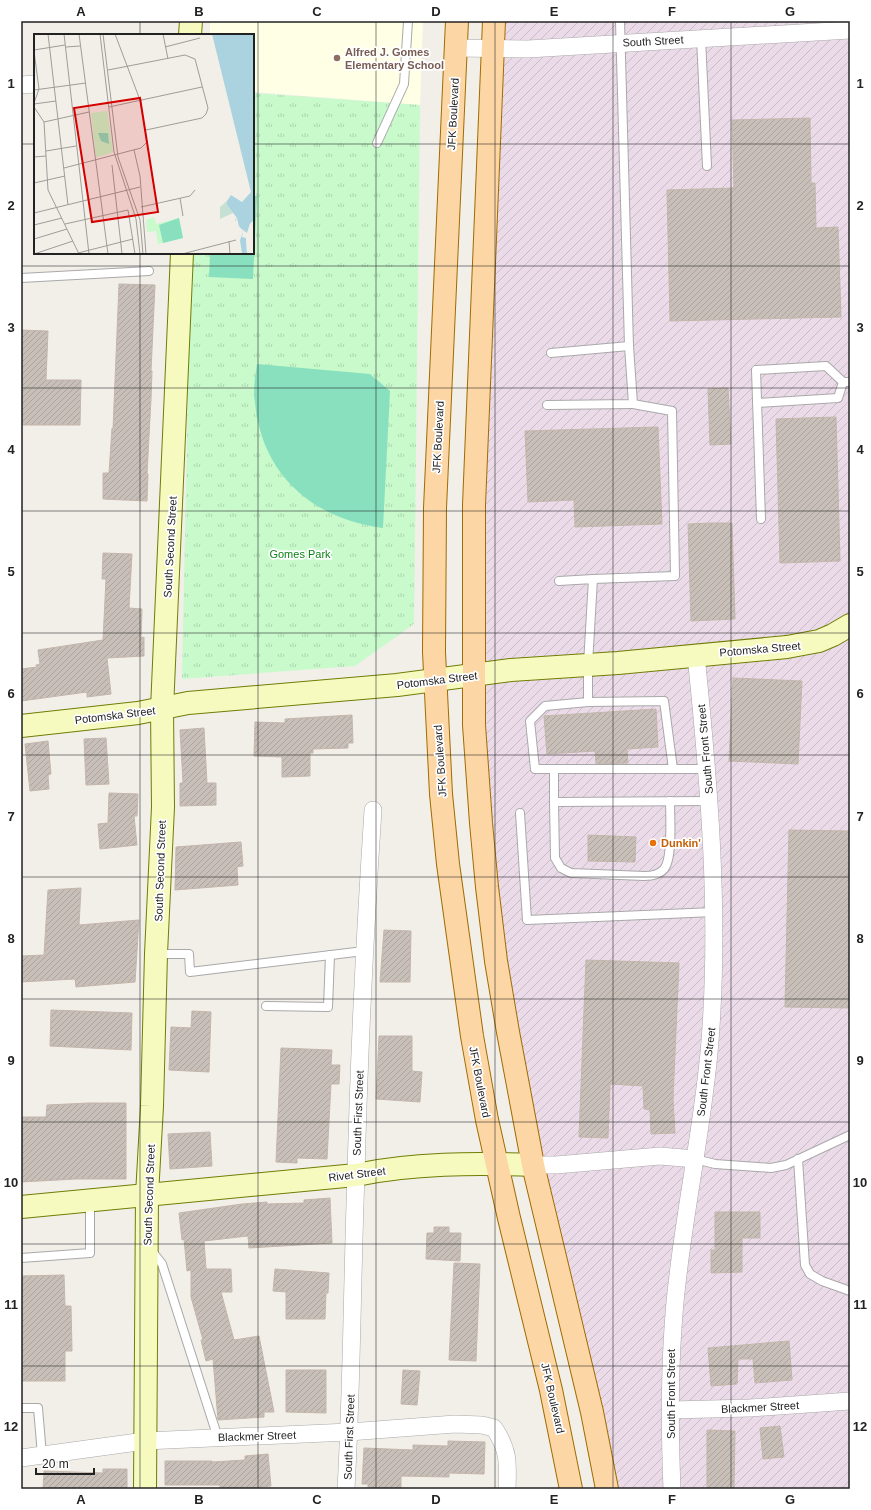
<svg xmlns="http://www.w3.org/2000/svg" width="871" height="1510" font-family="Helvetica,sans-serif">
<defs>
<pattern id="industrial-furrows" width="10" height="10" patternUnits="userSpaceOnUse"><rect width="10" height="10" fill="#ebdbe8"/><path d="M-1 1l2-2M0 10L10 0M9 11l2-2" fill="none" stroke="#c9bcc7"/></pattern>
<pattern id="park-tufts" width="24" height="20" patternUnits="userSpaceOnUse"><rect width="24" height="20" fill="#c8facc"/><path d="M3 7l-1-3M5 7V3M7 7l1-3M15 17l-1-3M17 17v-4M19 17l1-3" fill="none" stroke="#acd6af"/></pattern>
<pattern id="building-hatch" width="6" height="6" patternUnits="userSpaceOnUse"><rect width="6" height="6" fill="#c7bfb8"/><path d="M-1 1l2-2M0 6l6-6M5 7l2-2" fill="none" stroke="#aba49e"/></pattern>
</defs>
<rect width="100%" height="100%" fill="#f2efe9"/>
<path fill="url(#industrial-furrows)" d="M494,21h356v1468h-243l-74,-324 -59,-440z"/>
<path fill="#ffffe5" d="M210,21h213l-3,84 -167,-13v-57h-43z"/>
<path fill="url(#park-tufts)" d="M253,93l167,12 -6,519 -59,42 -173,13 9,-426h62z"/>
<g fill="#88e0be">
<path d="M253,196h4l-4,83 -44,-2 1,-24h43z"/>
<path d="M257,364l113,10 20,17 -7,137c-70,-9 -121,-53 -128,-125 -2,-13 0,-26 2,-39z"/>
</g>
<g fill="url(#building-hatch)" stroke="#c4b6ab">
<path d="M810,118l1,65h4l1,45 22,-1 3,90 -171,4 -3,-131 67,-2 -2,-68z"/>
<path d="M119,284l36,1 -4,86h1l-1,28 -4,75h1l-1,27 -44,-2v-26h6l3,-45 1,1z"/>
<path d="M21,330l27,1 -2,49h35l-1,45h-59z"/>
<path d="M728,388l3,56 -21,1 -2,-56z"/>
<path d="M836,417l4,144 -60,2 -4,-144z"/>
<path d="M658,427l4,97 -87,3 -1,-27 -46,2 -3,-71z"/>
<path d="M711,523h21l3,96 -44,2 -3,-97z"/>
<path d="M103,553l29,1 -3,54 13,1 -1,29 3,-1v19l-37,2 4,36 -24,3v-5l-66,9v-32l16,-2 -1,-2 4,-1 -2,-14 65,-10 3,-61h-4z"/>
<path d="M733,678l69,3 -4,83 -69,-3z"/>
<path d="M656,709l2,38 -31,2 1,14 -32,1 -1,-13 -48,3 -3,-38z"/>
<path d="M352,715l1,28h-5v5l-35,1v4h-3v23l-28,1v-20l-28,-1 1,-34 30,1v-4z"/>
<path d="M204,728l3,55h9v22l-36,1v-23h3l-3,-53z"/>
<path d="M106,738l3,46 -23,1 -2,-46z"/>
<path d="M48,741l3,33 -3,1 1,14 -19,2 -5,-47z"/>
<path d="M109,793l29,1 -1,22h-3l3,29 -37,4 -2,-25 10,-1z"/>
<path d="M789,830l61,1v177l-65,-1z"/>
<path d="M588,835l48,2 -1,25 -47,-1z"/>
<path d="M241,842l2,24 -6,1 1,18 -63,5 1,-43z"/>
<path d="M81,888l-2,37 60,-5 -4,62 -59,5 -1,-8 -54,3v-26l23,-1 4,-65z"/>
<path d="M384,930l27,1 -1,51h-30z"/>
<path d="M586,960l93,3 -6,136 2,34 -24,1 -1,-24 -6,-1 -1,-23 -33,-2 -2,54 -29,-1z"/>
<path d="M51,1010l81,3 -1,37 -81,-4z"/>
<path d="M192,1011l19,1 -2,60 -40,-2 2,-43 20,1z"/>
<path d="M379,1036h33v35l10,1 -2,30 -44,-3z"/>
<path d="M281,1048l51,2 -1,15h9l-1,19h-8l-4,75 -30,-1v5l-21,-1z"/>
<path d="M89,1103h37v76h-50l-55,3v-65h25l1,-12z"/>
<path d="M210,1132l2,34 -42,3 -2,-35z"/>
<path d="M330,1198l2,45 -83,5 -1,-12 -44,5 2,28h25l1,23h-11l13,48 25,-4 15,76h-10v5l-46,3 -5,-61 -7,2 -5,-21h2l-12,-43v-27l-4,1 -3,-32 -2,1 -3,-27 63,-9 25,-2v2l37,-1v-3z"/>
<path d="M715,1212h45v26h-18v34l-31,1v-23h4z"/>
<path d="M434,1227h15v6h12l-1,28 -34,-2 1,-26h7z"/>
<path d="M454,1263l26,1 -4,97 -27,-1z"/>
<path d="M275,1269l54,4 -1,20h-2l-1,26h-39v-27l-13,-1z"/>
<path d="M64,1275l1,31h6l1,45h-7v30h-44v-105z"/>
<path d="M789,1341l3,39 -37,3 -2,-24h-15l-1,25 -26,2 -3,-38z"/>
<path d="M286,1370h40v43l-40,-1z"/>
<path d="M403,1370l17,1 -3,34 -16,-1z"/>
<path d="M780,1426l4,31 -21,2 -3,-31z"/>
<path d="M707,1430l28,1 -1,58h-27z"/>
<path d="M448,1441l37,1 -1,32 -35,-1v4l-48,-1v13h-33v-5h-6l2,-36 49,2v-5l35,1z"/>
<path d="M268,1454l3,32 -31,3h-20v-4h-55v-24h47v1l33,-2v-4z"/>
<path d="M103,1469h24v20h-84l1,-18 59,2z"/>
</g>
<g fill="none" stroke-linecap="round" stroke-linejoin="round">
<defs>
<g id="lane">
<path d="M701,38l6,128"/>
<path d="M377,143l27,-59 4,-63"/>
<path d="M21,278l128,-7"/>
<path d="M551,353l78,-7"/>
<path d="M757,403l81,-5 5,-16"/>
<path d="M547,405l86,-1 -4,-58 -9,-325"/>
<path d="M761,519l-5,-149 70,-4 17,16h7"/>
<path d="M593,579l82,-3 -3,-165 -39,-7"/>
<path d="M559,581l34,-2 -5,85v38l-43,4 -15,15 5,48h172"/>
<path d="M588,702l76,-1 9,68"/>
<path d="M554,769v33l156,-1"/>
<path d="M554,802l1,56 6,10 10,5 73,3c7,0 15,-1 20,-7 9,-10 6,-53 6,-68"/>
<path d="M520,813l7,107 187,-8"/>
<path d="M157,954h32l1,18 174,-21"/>
<path d="M266,1006l62,1 2,-52"/>
<path d="M695,1159l20,5 56,4 15,-3 64,-30"/>
<path d="M798,1159l7,106 5,9 12,7 28,10"/>
<path d="M152,1251l10,13 56,174"/>
<path d="M21,1258l69,-5v-52"/>
<path d="M21,1408h17l4,47"/>
</g>
<g id="street">
<path d="M456,48l72,1 322,-19"/>
<path d="M21,85l14,-1"/>
<path d="M533,1165h23l104,-9 35,3"/>
<path d="M671,1410l79,-2 100,-7"/>
<path d="M21,1458l124,-17 204,-9 106,-8 27,1 12,3c15,22 14,35 13,61"/>
<path d="M346,1489c6,-105 6,-209 10,-314 3,-122 9,-243 17,-365"/>
<path d="M672,1489c-3,-72 -3,-143 6,-214 9,-78 26,-156 32,-234 10,-129 -1,-258 -14,-386"/>
</g>
<g id="secondary">
<path d="M190,35l1,-14"/>
<path d="M21,726l117,-13 50,-10 209,-18 114,-15 107,-7 169,-16 32,-6 14,-6 17,-10"/>
<path d="M21,1207l335,-32c56,-12 119,-12 177,-10"/>
<path d="M145,1489l2,-294 5,-89 4,-152 7,-147 -1,-98 20,-456"/>
</g>
<g id="primary">
<path d="M457,21l-22,487 -1,144 7,142 7,70 24,172 15,84 22,98 42,172 20,99"/>
<path d="M494,21l-20,484v220l7,98 6,64 9,74 12,71 25,133 59,247 15,77"/>
</g>
</defs>
<use href="#lane" stroke="#a9a9a9" stroke-width="10"/>
<use href="#street" stroke="#a9a9a9" stroke-width="18"/>
<use href="#secondary" stroke="#707d05" stroke-width="24"/>
<use href="#primary" stroke="#a06b00" stroke-width="24"/>
<use href="#lane" stroke="#fff" stroke-width="8"/>
<use href="#street" stroke="#fff" stroke-width="17"/>
<use href="#secondary" stroke="#f7fabf" stroke-width="22"/>
<use href="#primary" stroke="#fcd6a4" stroke-width="22"/>
</g>
<path fill="none" stroke="#222" stroke-width="1" stroke-opacity="0.55" d="M140,21v14M258,21v1468M376,21v1468M495,21v1468M613,21v1468M731,21v1468M21,144h14M253,144h597M140,253v1236M21,266h829M21,388h829M21,511h829M21,633h829M21,755h829M21,877h829M21,999h829M21,1122h829M21,1244h829M21,1366h829"/>
<circle fill="#8d6e63" stroke="#fff" stroke-width="1.5" cx="337" cy="58" r="4"/>
<circle fill="#e8710a" stroke="#fff" stroke-width="1.5" cx="653" cy="843" r="4"/>
<g text-anchor="middle" dominant-baseline="central" stroke-width="3.5" stroke-linejoin="round" paint-order="stroke">
<g font-size="11" fill="#222" stroke="#fff">
<text transform="translate(653 41) rotate(-3)">South Street</text>
<text transform="translate(453 114) rotate(-87)">JFK Boulevard</text>
<text transform="translate(438 437) rotate(-87)">JFK Boulevard</text>
<text transform="translate(170 547) rotate(-87)">South Second Street</text>
<text transform="translate(760 649) rotate(-5)">Potomska Street</text>
<text transform="translate(437 680) rotate(-7)">Potomska Street</text>
<text transform="translate(115 715) rotate(-7)">Potomska Street</text>
<text transform="translate(705 749) rotate(-95)">South Front Street</text>
<text transform="translate(440 761) rotate(-94)">JFK Boulevard</text>
<text transform="translate(160 871) rotate(-88)">South Second Street</text>
<text transform="translate(706 1072) rotate(-83)">South Front Street</text>
<text transform="translate(480 1082) rotate(79)">JFK Boulevard</text>
<text transform="translate(358 1113) rotate(-88)">South First Street</text>
<text transform="translate(357 1174) rotate(-7)">Rivet Street</text>
<text transform="translate(149 1195) rotate(-88)">South Second Street</text>
<text transform="translate(671 1394) rotate(-90)">South Front Street</text>
<text transform="translate(553 1398) rotate(77)">JFK Boulevard</text>
<text transform="translate(760 1407) rotate(-3)">Blackmer Street</text>
<text transform="translate(257 1436) rotate(-2)">Blackmer Street</text>
<text transform="translate(349 1437) rotate(-88)">South First Street</text>
</g>
<g font-size="11" font-weight="bold" fill="#785e54" stroke="#fff" text-anchor="start">
<text x="345" y="52">Alfred J. Gomes<tspan x="345" dy="13">Elementary School</tspan></text>
</g>
<g font-size="11" fill="#0c8416" stroke="#fff">
<text x="300" y="554">Gomes Park</text>
</g>
<g font-size="11" font-weight="bold" fill="#c56008" stroke="#fff" text-anchor="start">
<text x="661" y="843">Dunkin'</text>
</g>
</g>
<g transform="translate(34 34)">
<rect width="220" height="220" fill="#f2efe9"/>
<path d="M194,166l-1,5 6,8 -13,6v-12z" fill="#c6e0d4"/>
<path d="M73,77l6,40 -4,3 -13,3 -5,-44zM120,183l2,7 23,-6 4,20 -25,6 -2,-13 -9,1 -1,-12z" fill="#c8facc"/>
<path d="M64,99h10l1,11 -8,-3zM145,184l4,20 -20,5 -4,-18z" fill="#88e0be"/>
<path d="M178,0h42v186l-4,4 -4,13 1,17h-5l-2,-14 3,-8 -8,-12 2,-2 -10,-13v-4l4,-6 11,7 9,-10z" fill="#aad3df"/>
<path d="M203,184l2,9 8,6 3,-9 4,-4 -8,17h2l1,17 -2,-2 -1,-14 -4,-1 1,-5 -8,-10z" fill="#f2efe9"/>
<path fill="none" stroke="#9f9d99" stroke-width="1" d="M14,0l20,171M30,0l25,220M45,0l29,220M66,0l14,118 22,67 4,35M69,0l15,123 22,63 3,34M129,0l5,25M32,13l14,-1M131,13l35,-9M0,16l31,-5M0,17l5,38 -5,14M74,36l77,-15 10,4 13,49 -2,6 -4,4 -56,12M0,56l52,-7M0,70l22,-3M0,73l10,15 4,68 31,64M75,73l93,-20M10,88l45,-10M100,116l6,26 6,78M12,117l30,-5M0,123l12,-1M78,131l10,89M30,134l77,-20 6,-6 -7,-42 -25,-66M0,149l31,-7M146,164l3,18M107,173l49,-11 5,-6M0,179l106,-26M31,190l63,-14 7,44M0,191l28,-7M0,205l33,-10M195,207l1,13M44,219l55,-14M0,220l39,-13M148,220l54,-14"/>
<path fill="#d40000" fill-opacity="0.15" stroke="#d40000" stroke-width="2" d="M106,64l18,114 -66,10 -18,-114z"/>
<rect width="220" height="220" fill="none" stroke="#222" stroke-width="2"/>
</g>
<rect width="871" height="1510" fill="none" stroke="#ffffff" stroke-width="44"/>
<path d="M36 1468v6h58v-6" fill="none" stroke="#222222" stroke-width="2"/>
<text x="42" y="1468" font-size="12" fill="#222222" stroke="#ffffff" stroke-width="3" paint-order="stroke">20 m</text>
<rect x="22" y="22" width="827" height="1466" fill="none" stroke="#222" stroke-width="1.5"/>
<g font-size="13" text-anchor="middle" font-weight="bold" fill="#222">
<text x="81" y="16">A</text>
<text x="199" y="16">B</text>
<text x="317" y="16">C</text>
<text x="436" y="16">D</text>
<text x="554" y="16">E</text>
<text x="672" y="16">F</text>
<text x="790" y="16">G</text>
<text x="11" y="88">1</text>
<text x="860" y="88">1</text>
<text x="11" y="210">2</text>
<text x="860" y="210">2</text>
<text x="11" y="332">3</text>
<text x="860" y="332">3</text>
<text x="11" y="454">4</text>
<text x="860" y="454">4</text>
<text x="11" y="576">5</text>
<text x="860" y="576">5</text>
<text x="11" y="698">6</text>
<text x="860" y="698">6</text>
<text x="11" y="821">7</text>
<text x="860" y="821">7</text>
<text x="11" y="943">8</text>
<text x="860" y="943">8</text>
<text x="11" y="1065">9</text>
<text x="860" y="1065">9</text>
<text x="11" y="1187">10</text>
<text x="860" y="1187">10</text>
<text x="11" y="1309">11</text>
<text x="860" y="1309">11</text>
<text x="11" y="1431">12</text>
<text x="860" y="1431">12</text>
<text x="81" y="1504">A</text>
<text x="199" y="1504">B</text>
<text x="317" y="1504">C</text>
<text x="436" y="1504">D</text>
<text x="554" y="1504">E</text>
<text x="672" y="1504">F</text>
<text x="790" y="1504">G</text>
</g>
</svg>
